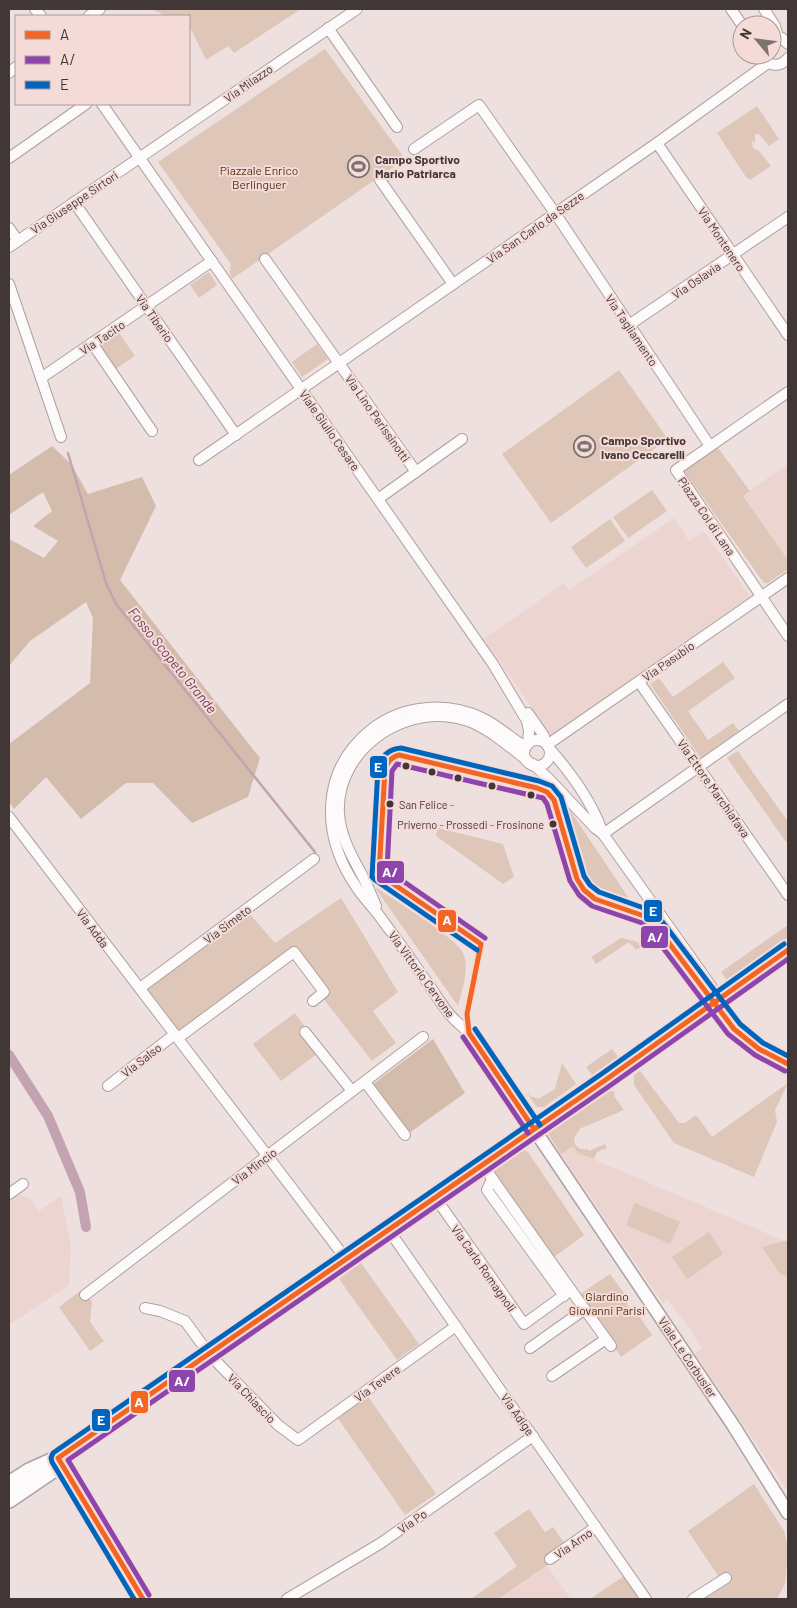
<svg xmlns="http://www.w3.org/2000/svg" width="797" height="1608" font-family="Barlow,sans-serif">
<rect width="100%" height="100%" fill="#eee0de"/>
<g fill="#ecd4d1">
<path d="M788,464v96l-45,-65z"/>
<path d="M674,518l15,23 15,-10 46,65 -199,139 -67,-96 80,-56 5,7z"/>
<path d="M574,1146l5,7 206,88 -23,6 17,26 9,4v214l-93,-138 7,-5 -16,-24 -18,-25 -5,4 -102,-149z"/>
<path d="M9,1190l21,9 9,12 22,-15 10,50 -2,39 -60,40z"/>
<path d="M546,1565l25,34h-73z"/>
</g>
<g fill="#dec6b8">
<path d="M150,9h151l-67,44 -6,-7 -22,14 -17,-35v-9h-22z"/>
<path d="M325,49l80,110 -173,120 -2,-5 1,-10 -73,-102z"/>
<path d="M757,106l22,33 -10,7 -10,-12h-4v8l-3,-1 1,7 7,4 11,14 -21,14 -4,-3 -29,-44z"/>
<path d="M209,272l8,13 -18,13 -9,-13z"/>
<path d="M117,330l18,26 -21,14 -17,-26z"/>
<path d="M317,344l11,15 -26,18 -10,-15z"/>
<path d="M619,370l49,69 -117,84 -49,-69z"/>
<path d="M718,448l32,43 -7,5 45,64v9l-20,14h-4l-80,-112z"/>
<path d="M652,490l15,21 -39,27 -15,-21z"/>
<path d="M610,519l15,22 -39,27 -15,-21z"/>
<path d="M723,662l12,16 -47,33 20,29 25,-17 6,8 -38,27 -51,-74 9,-6 14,19z"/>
<path d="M738,751l50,71v18l-2,2 -59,-84z"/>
<path d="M559,794l73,109c-25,-6 -39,-8 -51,-32l-23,-76z"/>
<path d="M438,828l65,16 11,33 -11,7 -67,-48z"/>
<path d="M377,888c15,11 81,51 86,65 7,16 -1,37 -5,53l-82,-117z"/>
<path d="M341,898l57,94 -25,19 23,32 -24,18 -50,-64 7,-6 -35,-44 -116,88 -33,-44 105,-77 25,29z"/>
<path d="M788,925v12l-61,43 -6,-8z"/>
<path d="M621,938l24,6 -9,6 -7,-8 -33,22 -5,-7z"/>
<path d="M295,1013l27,37 -41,31 -28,-37z"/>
<path d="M612,1049l6,8 -26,18 -6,-8z"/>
<path d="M562,1063l14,21 -32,23h-7l-11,-15 4,4 8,3 17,-10z"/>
<path d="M640,1071l39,52h6l11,-8 16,22 76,-54 -13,27 2,12 -23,55 -80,-34 -40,-58v-10z"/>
<path d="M607,1090l8,2 -1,4 10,14 -45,19 1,1c-11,8 -5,22 8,19l1,2 16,-7 2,4 -10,4 -3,7 -16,-6 -5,-7 -12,8 -12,-19v-4z"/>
<path d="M521,1149l7,3 56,83 -30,22 -63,-86z"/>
<path d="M635,1203l45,19 -10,22 -44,-19z"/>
<path d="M709,1232l14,22 -36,25 -15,-22z"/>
<path d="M788,1240v37l-9,-4 -17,-26z"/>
<path d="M361,1263l58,81 -22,16 -58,-81z"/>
<path d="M610,1274l18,25 -1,6 2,3 5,1 18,26 -31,22 -42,-62z"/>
<path d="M83,1289l9,13 -2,20 14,19 -14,10 -31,-44z"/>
<path d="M367,1395l69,99 -31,21 -68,-98z"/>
<path d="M754,1484l30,47 4,18 -3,35 -8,15h-74l22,-13 -37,-55z"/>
<path d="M529,1509l16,23 8,-5 16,23 -71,49h-27l46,-33 -23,-33z"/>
<path d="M624,1576l16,23h-50z"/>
</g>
<g fill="#d4bcac">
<path d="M52,446l19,18 17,30 54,-17 14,29 -36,74 140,178 -12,39 -56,26 -39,-40h-27l-45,36 -35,-42 -32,32 -5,-7v-58l81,-61 3,-65 -7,-16 -56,39 -21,25v-127l35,19 14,-17 -25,-15 19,-15 -9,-19 -34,23v-40z"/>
<path d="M433,1039l32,54 -56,40 -37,-48z"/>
</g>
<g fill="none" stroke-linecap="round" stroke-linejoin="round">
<path stroke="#c3a3af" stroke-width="2.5" d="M68,453l38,130 10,21 199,248"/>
<path stroke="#c3a3af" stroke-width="10" d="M9,1055l39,61 32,76 6,35"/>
<defs>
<g id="minor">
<path d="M35,9l6,7"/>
<path d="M731,9l11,16"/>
<path d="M764,9l11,17 3,11"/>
<path d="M89,16l11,-7"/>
<path d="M328,28l69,99"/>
<path d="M772,37l10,1 6,6"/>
<path d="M762,55c6,12 18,13 26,3"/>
<path d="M9,73l7,-6"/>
<path d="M102,104l391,560 34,57 2,10 -1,13"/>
<path d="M657,143l131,192"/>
<path d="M414,149l65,-44 76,108 155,233"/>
<path d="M9,158l77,-54"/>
<path d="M380,180l73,104"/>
<path d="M74,202l162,233"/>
<path d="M9,228l9,13"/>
<path d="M9,247l348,-238"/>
<path d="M265,259l151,213"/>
<path d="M9,284l52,153"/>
<path d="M629,325l159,-108"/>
<path d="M92,343l60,88"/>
<path d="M41,378l171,-117"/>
<path d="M788,392l-112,78 112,166"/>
<path d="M199,460l458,-317 111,-80"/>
<path d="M378,499l84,-60"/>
<path d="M639,682l149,213"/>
<path d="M528,713l16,23 1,6"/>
<circle cx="537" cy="753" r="13"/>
<path d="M547,745l241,-167"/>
<path d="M526,747c-15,-8 -28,-22 -44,-29 -35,-17 -80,-13 -110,11 -53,42 -51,107 -15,159 8,12 18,21 26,33 16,21 31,43 46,64 7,10 14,22 22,31 6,7 14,12 19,19 23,30 43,62 64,94"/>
<path d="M549,748c22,25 44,55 54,86l108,152 4,16 19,27 13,13 13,8 28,14"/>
<path d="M533,764l17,16 45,48 7,5"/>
<path d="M9,817l337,442"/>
<path d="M603,834l185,-130"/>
<path d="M376,906c-4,-9 -7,-17 -11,-25 -11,-22 -24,-41 -26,-67 -4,-67 73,-117 134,-91 20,9 38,25 56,39"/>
<path d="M140,988l174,-129"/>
<path d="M305,1032l47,59"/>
<path d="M178,1038l116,-86 30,40 -11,9"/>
<path d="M365,1082l40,53"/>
<path d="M108,1086l67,-52"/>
<path d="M492,1179l-5,11 77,106"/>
<path d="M9,1194l14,-10"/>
<path d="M435,1197l89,127 47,-34 -89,-126"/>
<path d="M388,1229l258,370"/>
<path d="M571,1290l40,56"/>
<path d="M85,1295l338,-258"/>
<path d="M145,1308l15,3 25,10 24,33 69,71 20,15 158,-114"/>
<path d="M530,1348l55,-39"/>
<path d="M552,1376l54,-37"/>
<path d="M550,1559l46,-32"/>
<path d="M287,1599l94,-56 152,-107"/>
<path d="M693,1599l33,-21"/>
</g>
<g id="tertiary">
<path d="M534,1129l199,296 55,88"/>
<path d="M58,1458l85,141"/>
</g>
<g id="secondary">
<path d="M9,1484l20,-13 29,-13 546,-377 184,-131"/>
<path d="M9,1500l44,-30 4,-9"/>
</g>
</defs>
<use href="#minor" stroke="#aca2a0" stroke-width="12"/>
<use href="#tertiary" stroke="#aca2a0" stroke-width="15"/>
<use href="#secondary" stroke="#aca2a0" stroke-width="18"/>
<use href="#minor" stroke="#fcfafa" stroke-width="10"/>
<use href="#tertiary" stroke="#fcfafa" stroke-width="12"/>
<use href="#secondary" stroke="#fcfafa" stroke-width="15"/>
<defs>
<g id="bus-1">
<path d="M534,1129l-65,-96 -2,-19 14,-70 -102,-70 6,-105c3,-7 6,-12 14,-14l138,33 10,4 7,8 23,79 7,11 11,9 55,19 84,111 25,20 29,15"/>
<path d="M143,1599l-85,-141 546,-377 184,-131"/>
</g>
<g id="bus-2">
<path d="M485,938l-98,-68 5,-99 5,-7 146,34 4,6 23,77 9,14 13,11 53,18 83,110 27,21 30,16"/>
<path d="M463,1037l65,96"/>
<path d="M149,1595l-81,-135 540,-373 180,-128"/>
</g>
<g id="bus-3">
<path d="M477,950l-102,-70 -3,-3 6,-109c4,-12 10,-19 23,-20l138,33 13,5 9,11 23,79 6,9 9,7 56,20 85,112 23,19 25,13"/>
<path d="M475,1029l65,96"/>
<path d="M134,1599l-82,-137 -1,-4 2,-5 547,-378 184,-131"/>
</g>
</defs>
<use href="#bus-1" stroke="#f4dbd8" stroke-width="9"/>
<use href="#bus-2" stroke="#f4dbd8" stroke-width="9"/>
<use href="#bus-3" stroke="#f4dbd8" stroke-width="9"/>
<use href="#bus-1" stroke="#f26522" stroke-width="5"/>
<use href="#bus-2" stroke="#8e44ad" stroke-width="5"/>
<use href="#bus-3" stroke="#0065bd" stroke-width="5"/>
</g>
<defs>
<symbol id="stadium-ring" viewBox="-11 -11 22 22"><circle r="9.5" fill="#f4dbd8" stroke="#7e7271" stroke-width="1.5"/><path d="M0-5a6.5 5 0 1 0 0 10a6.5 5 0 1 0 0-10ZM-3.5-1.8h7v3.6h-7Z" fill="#7e7271"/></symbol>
</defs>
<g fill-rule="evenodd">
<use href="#stadium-ring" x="346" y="154" width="25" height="25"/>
<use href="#stadium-ring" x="572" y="434" width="25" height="25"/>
</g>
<g fill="#413736" stroke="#f4dbd8" stroke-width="2">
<circle cx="406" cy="766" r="4.5"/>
<circle cx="432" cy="772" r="4.5"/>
<circle cx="458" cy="778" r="4.5"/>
<circle cx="492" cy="786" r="4.5"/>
<circle cx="531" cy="795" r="4.5"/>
<circle cx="390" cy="804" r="4.5"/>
<circle cx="553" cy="824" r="4.5"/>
</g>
<g text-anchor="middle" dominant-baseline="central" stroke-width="4" stroke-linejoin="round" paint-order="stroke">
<g font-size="11" fill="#413736" stroke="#f4dbd8" text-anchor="start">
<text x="399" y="804">San Felice -</text>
<text x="544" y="824" text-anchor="end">Priverno - Prossedi - Frosinone</text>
</g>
<g font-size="12" fill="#413736" stroke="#f4dbd8">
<text transform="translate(248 83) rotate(-35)">Via Milazzo</text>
<text transform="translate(74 202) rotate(-34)">Via Giuseppe Sirtori</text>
<text transform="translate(535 227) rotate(-35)">Via San Carlo da Sezze</text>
<text transform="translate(722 239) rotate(56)">Via Montenero</text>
<text transform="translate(696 280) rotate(-34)">Via Oslavia</text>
<text transform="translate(155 318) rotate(55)">Via Tiberio</text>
<text transform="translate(632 330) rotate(56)">Via Tagliamento</text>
<text transform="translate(102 337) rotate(-34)">Via Tacito</text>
<text transform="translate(378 418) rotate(55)">Via Lino Perissinotti</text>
<text transform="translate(330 430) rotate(55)">Viale Giulio Cesare</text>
<text transform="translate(707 516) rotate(56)">Piazza Col di Lana</text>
<text transform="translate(668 661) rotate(-35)">Via Pasubio</text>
<text transform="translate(714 788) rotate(55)">Via Ettore Marchiafava</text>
<text transform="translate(227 924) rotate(-37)">Via Simeto</text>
<text transform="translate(93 928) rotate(53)">Via Adda</text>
<text transform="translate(422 974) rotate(54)">Via Vittorio Cervone</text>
<text transform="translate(141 1060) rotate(-38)">Via Salso</text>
<text transform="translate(254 1166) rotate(-37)">Via Mincio</text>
<text transform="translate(484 1268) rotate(55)">Via Carlo Romagnoli</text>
<text transform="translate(688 1357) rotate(56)">Viale Le Corbusier</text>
<text transform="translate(377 1383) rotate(-36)">Via Tevere</text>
<text transform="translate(252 1398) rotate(46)">Via Chiascio</text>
<text transform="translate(518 1414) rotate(55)">Via Adige</text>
<text transform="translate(412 1521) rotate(-35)">Via Po</text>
<text transform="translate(573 1543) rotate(-35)">Via Arno</text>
</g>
<g font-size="12" font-weight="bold" fill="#413736" stroke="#f4dbd8" text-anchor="start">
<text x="375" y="159">Campo Sportivo<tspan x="375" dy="14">Mario Patriarca</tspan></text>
<text x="601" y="440">Campo Sportivo<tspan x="601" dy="14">Ivano Ceccarelli</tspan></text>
</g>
<g font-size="12" fill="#52300e" stroke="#f4dbd8">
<text x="259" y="170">Piazzale Enrico<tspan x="259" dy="14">Berlinguer</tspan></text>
<text x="607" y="1296">Giardino<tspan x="607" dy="14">Giovanni Parisi</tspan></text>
</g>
<g font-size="14" font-style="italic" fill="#733d59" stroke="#f4dbd8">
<text transform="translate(173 660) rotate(51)">Fosso Scopeto Grande</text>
</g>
</g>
<g stroke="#f4dbd8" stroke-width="2">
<rect x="369" y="755" width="19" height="24" rx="5" fill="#0065bd"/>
<rect x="376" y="860" width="29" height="24" rx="5" fill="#8e44ad"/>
<rect x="643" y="899" width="20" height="24" rx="5" fill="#0065bd"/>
<rect x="437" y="909" width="20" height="24" rx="5" fill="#f26522"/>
<rect x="640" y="925" width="29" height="24" rx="5" fill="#8e44ad"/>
<rect x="168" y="1369" width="28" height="24" rx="5" fill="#8e44ad"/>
<rect x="130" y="1390" width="19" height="24" rx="5" fill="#f26522"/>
<rect x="91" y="1408" width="20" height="24" rx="5" fill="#0065bd"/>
</g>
<g font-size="14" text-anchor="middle" font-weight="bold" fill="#fff">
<text x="378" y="772">E</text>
<text x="390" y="877">A/</text>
<text x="653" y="916">E</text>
<text x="447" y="925">A</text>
<text x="655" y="942">A/</text>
<text x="182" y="1386">A/</text>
<text x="139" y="1407">A</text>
<text x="101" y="1425">E</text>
</g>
<rect width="797" height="1608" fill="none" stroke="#413736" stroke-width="20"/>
<rect x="15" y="15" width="175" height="90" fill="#f4dbd8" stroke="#ac9997"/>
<rect x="25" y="31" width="25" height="8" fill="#f26522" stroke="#ac9997"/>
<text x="60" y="40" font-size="15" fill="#413736">A</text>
<rect x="25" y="56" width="25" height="8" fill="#8e44ad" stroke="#ac9997"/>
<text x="60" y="65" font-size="15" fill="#413736">A/</text>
<rect x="25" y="81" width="25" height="8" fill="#0065bd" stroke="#ac9997"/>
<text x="60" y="90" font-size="15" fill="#413736">E</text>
<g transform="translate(757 40) rotate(299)"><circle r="24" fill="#f4dbd8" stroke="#ac9997"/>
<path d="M0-4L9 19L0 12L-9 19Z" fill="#7e7271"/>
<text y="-8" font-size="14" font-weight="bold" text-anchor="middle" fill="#413736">N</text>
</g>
</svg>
